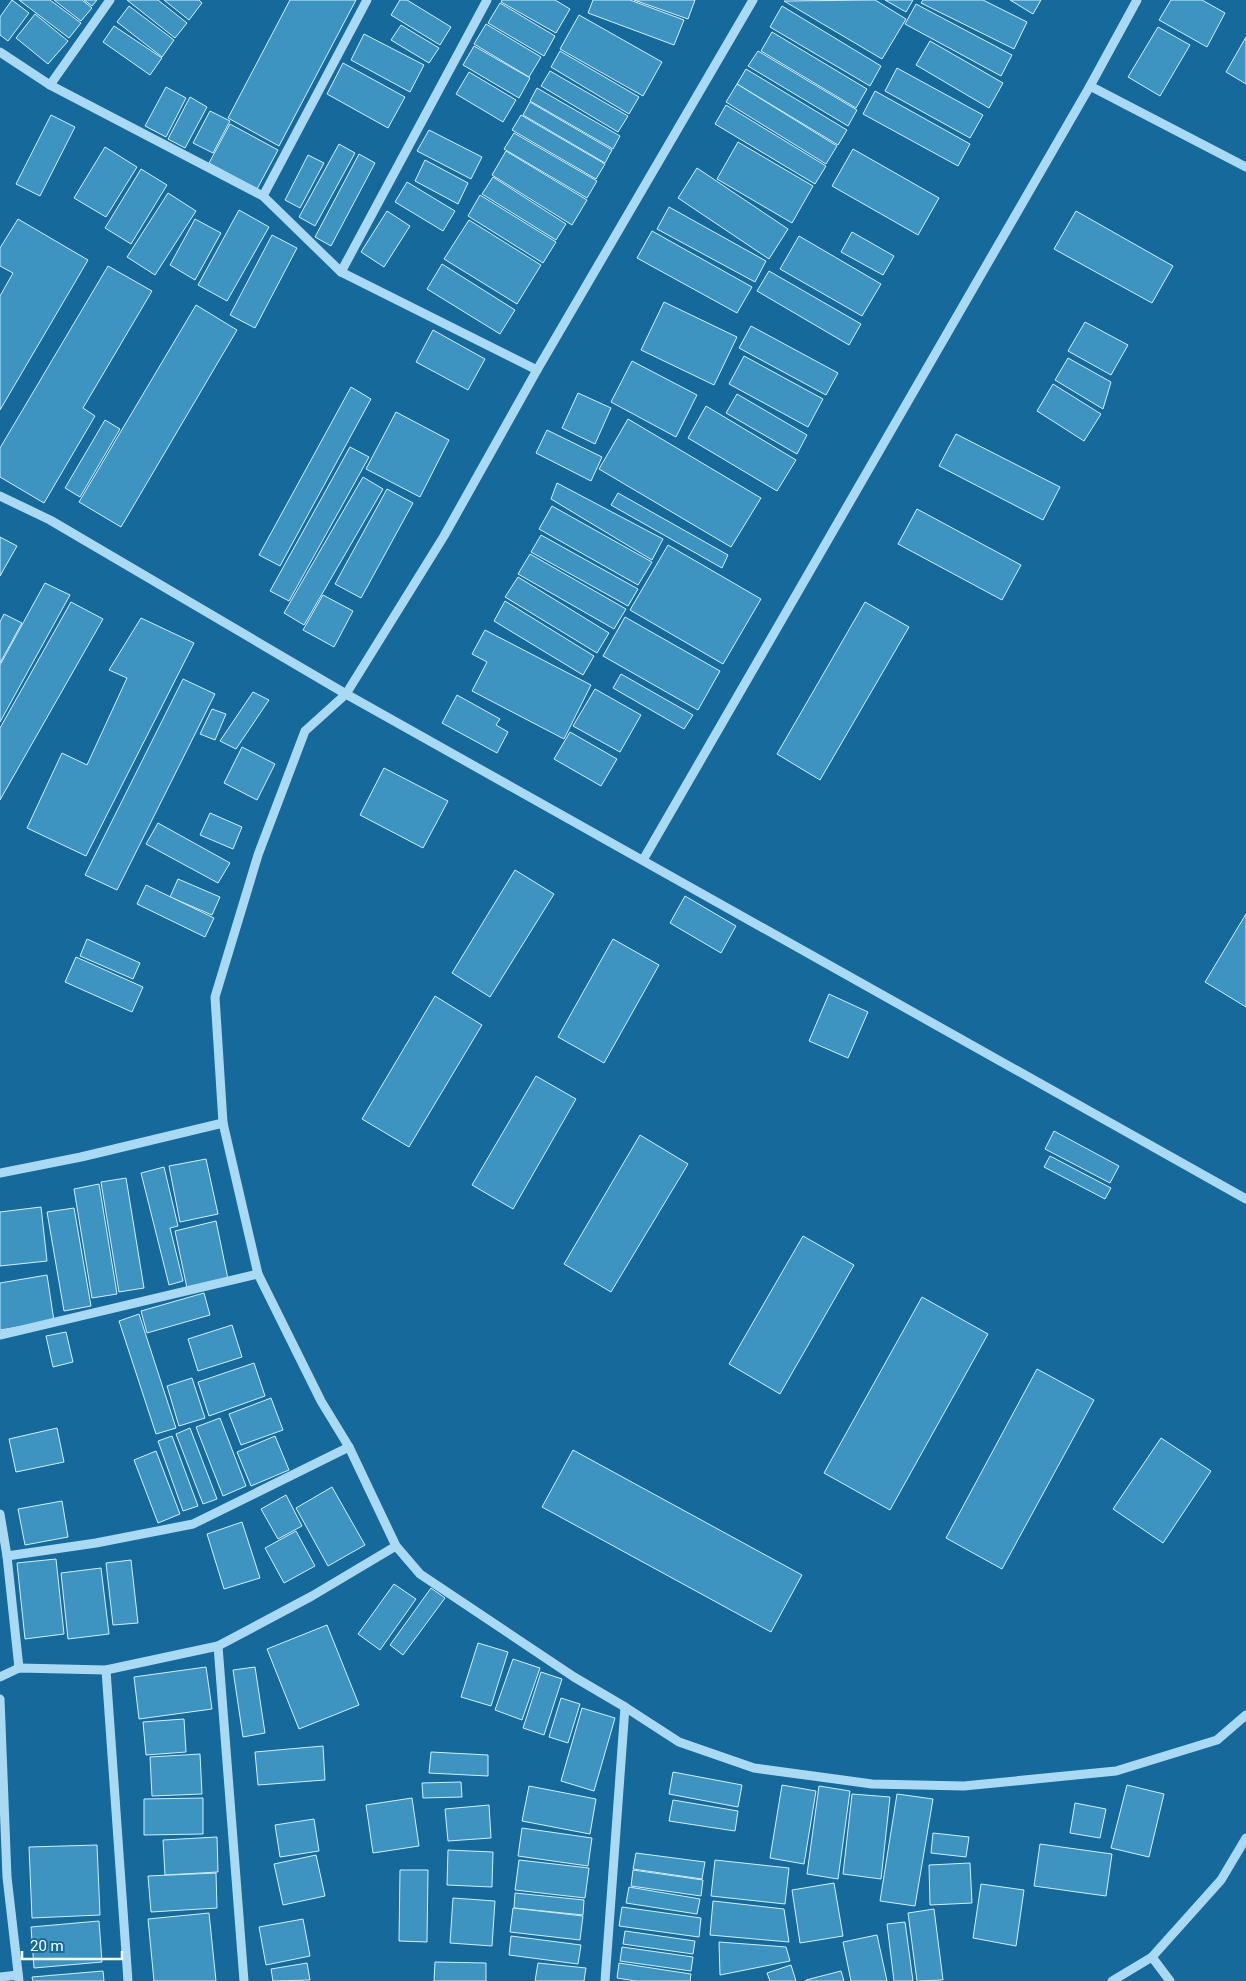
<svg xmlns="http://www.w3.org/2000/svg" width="1246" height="1981" font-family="Roboto,sans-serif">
<rect width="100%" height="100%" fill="#156a9b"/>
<g fill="#3d94c1" stroke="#d2eefd">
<path d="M12,0l17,13 -21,28 -8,-6v-18z"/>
<path d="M19,0h31l31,23 -12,15z"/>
<path d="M54,0h28l10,8 -11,13z"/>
<path d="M84,0h13l-5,6z"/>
<path d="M127,0h31l29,23 -12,15z"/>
<path d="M164,0h35l3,3 -13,17z"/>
<path d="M290,0h66l-77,146 -51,-28z"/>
<path d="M400,0h7l44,27 -11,18 -49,-30z"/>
<path d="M502,0h53l15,9 -14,24 -55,-31z"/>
<path d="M593,0h37l54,20 -10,25 -86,-32z"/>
<path d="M634,0h61l-7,19z"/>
<path d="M875,0l31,19 -24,40 -98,-58z"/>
<path d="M885,0h28l-7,12z"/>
<path d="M923,0h60l44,22 -13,27 -93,-46z"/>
<path d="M1010,0h31l-8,14z"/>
<path d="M1171,0h31l23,13 -18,34 -48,-27z"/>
<path d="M500,3l55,33 -11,20 -56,-33z"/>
<path d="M916,4l96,51 -11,21 -96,-52z"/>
<path d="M129,6l45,34 -12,17 -45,-35z"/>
<path d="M782,6l99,60 -11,20 -100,-59z"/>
<path d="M35,14l33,27 -20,23 -32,-26z"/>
<path d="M579,15l83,47 -19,34 -83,-47z"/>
<path d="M486,24l55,33 -12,20 -55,-33z"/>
<path d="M401,25l38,23 -10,15 -38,-23z"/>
<path d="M114,26l48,32 -12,17 -47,-33z"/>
<path d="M1158,27l32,18 -30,51 -32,-19z"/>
<path d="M772,32l95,57 -11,19 -95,-57z"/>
<path d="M364,34l60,31 -14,27 -59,-32z"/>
<path d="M1246,37v47l-20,-12z"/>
<path d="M930,41l73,42 -14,25 -73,-43z"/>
<path d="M474,46l56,32 -11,20 -56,-33z"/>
<path d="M560,51l79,46 -10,17 -78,-47z"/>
<path d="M758,51l99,59 -9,16 -100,-60z"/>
<path d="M343,63l62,34 -17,31 -61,-34z"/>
<path d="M897,68l86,47 -13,23 -85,-47z"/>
<path d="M746,69l101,61 -9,15 -101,-61z"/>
<path d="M550,71l78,45 -10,16 -77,-46z"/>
<path d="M469,72l47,28 -13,22 -47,-28z"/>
<path d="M737,84l100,62 -11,18 -100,-62z"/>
<path d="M166,87l20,11 -20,39 -21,-11z"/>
<path d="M537,88l83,48 -7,13 -83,-48z"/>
<path d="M875,91l95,53 -12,22 -95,-52z"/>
<path d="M190,97l17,10 -22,41 -17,-9z"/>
<path d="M530,102l82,48 -7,13 -82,-48z"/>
<path d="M726,105l100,61 -11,18 -100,-60z"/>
<path d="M210,111l20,10 -17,32 -20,-10z"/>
<path d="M51,115l24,12 -35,69 -24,-12z"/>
<path d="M521,115l84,49 -9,15 -84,-49z"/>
<path d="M230,124l48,26 -21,39 -48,-26z"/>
<path d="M429,130l53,27 -11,22 -54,-28z"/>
<path d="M514,133l83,48 -10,17 -83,-49z"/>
<path d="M738,142l75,44 -21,37 -75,-44z"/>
<path d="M339,144l16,9 -40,73 -16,-9z"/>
<path d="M105,147l32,20 -31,50 -32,-19z"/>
<path d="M853,149l86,49 -21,37 -86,-49z"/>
<path d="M506,151l81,49 -15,25 -80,-50z"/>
<path d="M359,154l16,9 -44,83 -16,-9z"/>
<path d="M308,155l16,8 -24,45 -15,-8z"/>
<path d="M425,160l43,23 -10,21 -43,-23z"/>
<path d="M697,168l91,61 -19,30 -91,-61z"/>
<path d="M141,169l26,16 -36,59 -26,-16z"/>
<path d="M493,177l73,47 -10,16 -74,-46z"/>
<path d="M407,182l48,29 -12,20 -48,-29z"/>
<path d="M168,193l28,18 -41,64 -28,-18z"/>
<path d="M480,195l76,47 -13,21 -75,-47z"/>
<path d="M669,207l97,54 -11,21 -98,-53z"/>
<path d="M239,210l30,17 -42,74 -29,-16z"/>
<path d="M387,211l23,15 -26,41 -23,-15z"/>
<path d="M1076,211l97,55 -21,37 -98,-54z"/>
<path d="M18,219l70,41 -88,150v-114l13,-23 -13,-7v-18z"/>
<path d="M195,219l26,14 -26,47 -25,-15z"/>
<path d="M469,220l72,45 -24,39 -73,-45z"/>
<path d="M652,231l100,56 -15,26 -100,-55z"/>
<path d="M852,232l42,24 -11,19 -42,-23z"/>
<path d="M272,235l25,13 -42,80 -25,-13z"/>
<path d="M799,236l82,48 -19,32 -82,-47z"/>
<path d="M442,264l73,46 -15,24 -73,-45z"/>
<path d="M108,266l44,25 -69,117 12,8 -51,87 -44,-26v-29z"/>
<path d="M769,271l92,53 -12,21 -92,-54z"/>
<path d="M664,302l73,35 -23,48 -73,-35z"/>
<path d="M196,305l41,25 -116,197 -42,-25z"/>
<path d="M1085,322l43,23 -17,30 -43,-24z"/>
<path d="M751,326l87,47 -12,22 -87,-47z"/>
<path d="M433,330l52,29 -17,31 -52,-28z"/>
<path d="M744,356l79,43 -15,28 -79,-43z"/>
<path d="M1068,358l43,24 -8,27 -48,-29z"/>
<path d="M632,361l65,34 -21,42 -65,-35z"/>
<path d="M1053,384l48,30 -17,27 -47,-30z"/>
<path d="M351,387l20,12 -91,167 -21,-11z"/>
<path d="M578,393l33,15 -16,36 -33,-16z"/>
<path d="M737,394l70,41 -10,19 -71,-41z"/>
<path d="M706,406l90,54 -19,31 -89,-53z"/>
<path d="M396,412l53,28 -29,57 -54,-28z"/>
<path d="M628,419l133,79 -30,49 -132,-78z"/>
<path d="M105,420l15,9 -40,68 -15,-9z"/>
<path d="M547,430l55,27 -11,24 -55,-28z"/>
<path d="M956,434l104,53 -17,33 -104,-54z"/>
<path d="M350,447l19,10 -80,144 -19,-10z"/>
<path d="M363,477l20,12 -79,136 -20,-12z"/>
<path d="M557,483l106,56 -11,21 -101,-61z"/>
<path d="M387,489l26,14 -52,95 -26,-14z"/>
<path d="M618,493l110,62 -6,13 -111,-63z"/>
<path d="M552,506l100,56 -14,23 -99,-56z"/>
<path d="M917,509l104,56 -19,35 -104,-56z"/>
<path d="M541,535l97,54 -10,17 -97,-54z"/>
<path d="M0,537l17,9 -17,30z"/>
<path d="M668,545l93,54 -38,65 -93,-54z"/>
<path d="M530,554l96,55 -12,20 -96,-55z"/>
<path d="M518,577l91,56 -12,20 -92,-56z"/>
<path d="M45,583l25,12 -70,127v-57z"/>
<path d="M323,595l30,16 -19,36 -31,-17z"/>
<path d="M505,601l89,55 -11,19 -89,-54z"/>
<path d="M71,602l32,17 -103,181v-72z"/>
<path d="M865,602l44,25 -89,153 -43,-26z"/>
<path d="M4,614l18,9 -22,40v-41z"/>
<path d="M625,617l95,54 -22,39 -95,-54z"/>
<path d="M141,618l53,25 -108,213 -59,-28 35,-75 25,12 40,-87 -18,-8z"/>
<path d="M485,630l106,55 -27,54 -92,-48 15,-29 -15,-8z"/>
<path d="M621,674l72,41 -9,14 -71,-41z"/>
<path d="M183,679l32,15 -98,196 -32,-15z"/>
<path d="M595,689l46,26 -21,37 -47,-26z"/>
<path d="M253,692l16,8 -33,49 -16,-8z"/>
<path d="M457,695l43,24 -4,6 12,7 -11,21 -55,-30z"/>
<path d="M212,709l14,5 -11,26 -15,-6z"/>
<path d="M570,732l47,27 -16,27 -47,-27z"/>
<path d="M242,747l33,17 -18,36 -33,-17z"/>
<path d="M384,768l64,33 -25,47 -63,-33z"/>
<path d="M210,813l32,14 -9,22 -33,-14z"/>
<path d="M158,823l72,40 -12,20 -72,-39z"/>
<path d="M515,870l39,24 -64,103 -38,-24z"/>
<path d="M178,879l42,18 -8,18 -42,-18z"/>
<path d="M146,885l68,33 -9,19 -68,-33z"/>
<path d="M685,896l51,30 -15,27 -51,-30z"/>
<path d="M1246,914v93l-41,-25z"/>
<path d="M87,939l53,24 -7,16 -53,-23z"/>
<path d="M613,939l46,26 -55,98 -46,-26z"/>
<path d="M76,957l67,30 -11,25 -67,-30z"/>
<path d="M829,994l39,18 -20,46 -39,-17z"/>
<path d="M435,996l47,29 -73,122 -47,-28z"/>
<path d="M536,1076l40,23 -63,110 -41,-24z"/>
<path d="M1054,1131l65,35 -9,17 -65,-34z"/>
<path d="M640,1135l48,29 -77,128 -47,-28z"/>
<path d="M1050,1156l61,32 -6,11 -61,-32z"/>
<path d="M206,1159l12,55 -38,8 -11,-56z"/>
<path d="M164,1167l14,59 -8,2 13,53 -14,4 -28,-112z"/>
<path d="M126,1178l18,110 -25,4 -18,-110z"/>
<path d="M99,1184l18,110 -25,4 -18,-109z"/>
<path d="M41,1207l6,54 -47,5v-54z"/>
<path d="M74,1208l17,98 -27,5 -17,-99z"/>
<path d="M216,1221l12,58 -41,9 -12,-57z"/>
<path d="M803,1236l51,29 -74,129 -51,-30z"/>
<path d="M47,1275l7,46 -54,9v-47z"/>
<path d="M204,1293l6,22 -63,18 -6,-22z"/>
<path d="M922,1297l66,37 -98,176 -66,-37z"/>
<path d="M139,1314l37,114 -20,6 -37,-113z"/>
<path d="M232,1325l10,32 -44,14 -10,-32z"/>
<path d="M66,1332l7,30 -20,5 -7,-31z"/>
<path d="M254,1363l11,33 -56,20 -11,-34z"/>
<path d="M1037,1369l57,31 -92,169 -56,-31z"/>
<path d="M192,1378l13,40 -26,8 -12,-40z"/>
<path d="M271,1398l12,32 -42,15 -12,-31z"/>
<path d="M220,1418l26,68 -23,10 -27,-69z"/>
<path d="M57,1428l7,34 -48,10 -7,-33z"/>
<path d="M190,1428l27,71 -14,5 -27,-70z"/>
<path d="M172,1436l26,70 -15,5 -25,-70z"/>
<path d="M275,1436l14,34 -38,16 -14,-34z"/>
<path d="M1161,1438l50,33 -48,72 -50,-34z"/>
<path d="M573,1450l229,125 -31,57 -229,-125z"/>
<path d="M156,1451l24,63 -22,9 -24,-63z"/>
<path d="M332,1487l33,58 -37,21 -32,-58z"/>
<path d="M286,1495l16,31 -24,13 -17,-30z"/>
<path d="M62,1501l6,36 -43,8 -7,-36z"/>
<path d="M242,1522l18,56 -36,11 -17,-55z"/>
<path d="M296,1531l19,35 -31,17 -19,-35z"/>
<path d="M56,1559l8,75 -39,5 -8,-76z"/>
<path d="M131,1560l7,63 -25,2 -7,-62z"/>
<path d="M101,1568l8,66 -41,5 -7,-66z"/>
<path d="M394,1584l22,15 -36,51 -22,-16z"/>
<path d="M431,1588l14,10 -42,57 -13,-10z"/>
<path d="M327,1625l32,80 -60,24 -32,-80z"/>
<path d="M478,1643l30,9 -17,54 -30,-9z"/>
<path d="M513,1659l27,9 -18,52 -27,-10z"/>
<path d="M206,1667l6,42 -73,10 -5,-42z"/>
<path d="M255,1667l10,66 -22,4 -10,-67z"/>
<path d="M541,1672l21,7 -18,56 -21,-7z"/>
<path d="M561,1698l19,6 -12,39 -19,-6z"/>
<path d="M582,1708l33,10 -21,73 -33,-10z"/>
<path d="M184,1719l2,33 -40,3 -3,-33z"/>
<path d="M323,1746l2,34 -67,5 -3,-33z"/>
<path d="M431,1752l57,3v21l-59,-3z"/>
<path d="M200,1754l2,40 -50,2 -2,-39z"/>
<path d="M673,1772l69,13 -4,22 -69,-13z"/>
<path d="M461,1782l1,15 -39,1 -1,-15z"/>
<path d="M782,1785l34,6 -12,73 -34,-6z"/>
<path d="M1127,1785l37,9 -15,63 -38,-9z"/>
<path d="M529,1786l67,13 -6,35 -68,-13z"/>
<path d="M819,1786l31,5 -12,88 -31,-5z"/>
<path d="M852,1794l38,3 -9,82 -38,-5z"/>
<path d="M897,1794l36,5 -18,107 -35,-5z"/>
<path d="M203,1798v36l-59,1v-36z"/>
<path d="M412,1798l7,48 -46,7 -7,-48z"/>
<path d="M673,1800l65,11 -3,20 -66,-10z"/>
<path d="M1075,1803l31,6 -6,29 -30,-5z"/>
<path d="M489,1805l2,33 -43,3 -3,-32z"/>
<path d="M314,1819l5,32 -39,6 -5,-32z"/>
<path d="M522,1828l70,10 -4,28 -70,-10z"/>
<path d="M933,1833l36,4 -3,20 -35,-4z"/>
<path d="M217,1837l1,35 -53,3 -2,-35z"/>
<path d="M1040,1844l72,10 -6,42 -72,-10z"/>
<path d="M97,1845l3,70 -68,3 -3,-71z"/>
<path d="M448,1850l45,2 -1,35 -45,-2z"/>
<path d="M636,1853l69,9 -3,17 -69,-10z"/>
<path d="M316,1855l9,41 -42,9 -9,-41z"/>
<path d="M519,1860l70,8 -4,30 -70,-8z"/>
<path d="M715,1860l74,8 -4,36 -74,-8z"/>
<path d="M970,1863l2,40 -42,2 -1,-40z"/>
<path d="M400,1870h28l-1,72 -28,-1z"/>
<path d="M633,1870l70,10 -2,16 -70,-10z"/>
<path d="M216,1873l1,35 -66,4 -3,-36z"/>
<path d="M834,1883l9,53 -43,7 -8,-53z"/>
<path d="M981,1884l43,6 -8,56 -43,-8z"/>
<path d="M629,1887l71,12 -3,15 -71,-11z"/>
<path d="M515,1893l69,7 -1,15 -69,-7z"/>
<path d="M453,1898l42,3 -3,45 -42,-3z"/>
<path d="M713,1901l71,8 5,33 -79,-7z"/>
<path d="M622,1907l79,11 -2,19 -80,-11z"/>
<path d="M513,1908l70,8 -3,24 -70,-8z"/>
<path d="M934,1909l9,71 -26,1 -9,-68z"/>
<path d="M209,1913l7,68h-62l-6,-62z"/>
<path d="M303,1919l7,37 -44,9 -7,-38z"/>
<path d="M99,1921l3,41 -68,6 -3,-41z"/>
<path d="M905,1922l8,59h-19l-7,-57z"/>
<path d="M625,1931l70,10 -2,13 -70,-10z"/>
<path d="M877,1935l10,46h-36l-8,-39z"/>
<path d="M511,1936l70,9 -3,19 -69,-9z"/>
<path d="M719,1942l67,5 4,14 -70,14z"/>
<path d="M622,1947l71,10 -2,14 -71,-10z"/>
<path d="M435,1962l51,1v18h-52z"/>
<path d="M307,1963l3,17 -37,1 -2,-12z"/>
<path d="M538,1963l48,5 -2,13h-49z"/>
<path d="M619,1963l72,11 -1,7h-54l-19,-3z"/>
<path d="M791,1965l5,16h-26l-3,-8z"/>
<path d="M103,1971l1,10h-71l-1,-4z"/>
<path d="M841,1971l3,10h-38v-1z"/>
</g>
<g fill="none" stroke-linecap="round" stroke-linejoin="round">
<g stroke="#aadaf3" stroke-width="9">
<path d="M753,0l-216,370 -93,166 -98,158 -41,37 -47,124 -43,142 8,126 35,151 63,127 28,46 47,99 24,28 154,103 51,30 54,35 75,26 118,16 92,2 152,-15 101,-31 29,-25"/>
<path d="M0,52l50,33 213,111 78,76 196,98"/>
<path d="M50,85l60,-85"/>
<path d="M1090,86l156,81"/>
<path d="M263,196l104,-196"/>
<path d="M341,272l146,-272"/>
<path d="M0,496l50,24 296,174 900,505"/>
<path d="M643,860l447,-774 47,-86"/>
<path d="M0,1173l81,-16 142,-34"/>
<path d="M0,1335l258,-61"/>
<path d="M0,1514l7,42"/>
<path d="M218,1646l26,335"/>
<path d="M19,1668l-12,-112 89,-13 97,-19 156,-77"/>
<path d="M106,1670l22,311"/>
<path d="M0,1677l19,-9 87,2 112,-24 94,-50 84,-50"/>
<path d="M0,1699l7,178 12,104"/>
<path d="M1152,1957l18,24"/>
<path d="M0,1977l18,-2"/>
<path d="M605,1981l20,-274"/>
<path d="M1112,1981l40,-24 69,-77 25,-42"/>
</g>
</g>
<path d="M22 1951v8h100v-8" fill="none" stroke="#ffffff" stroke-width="2.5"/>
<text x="30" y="1951" font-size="15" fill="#ffffff" stroke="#156a9b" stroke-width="4" paint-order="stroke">20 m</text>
</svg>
